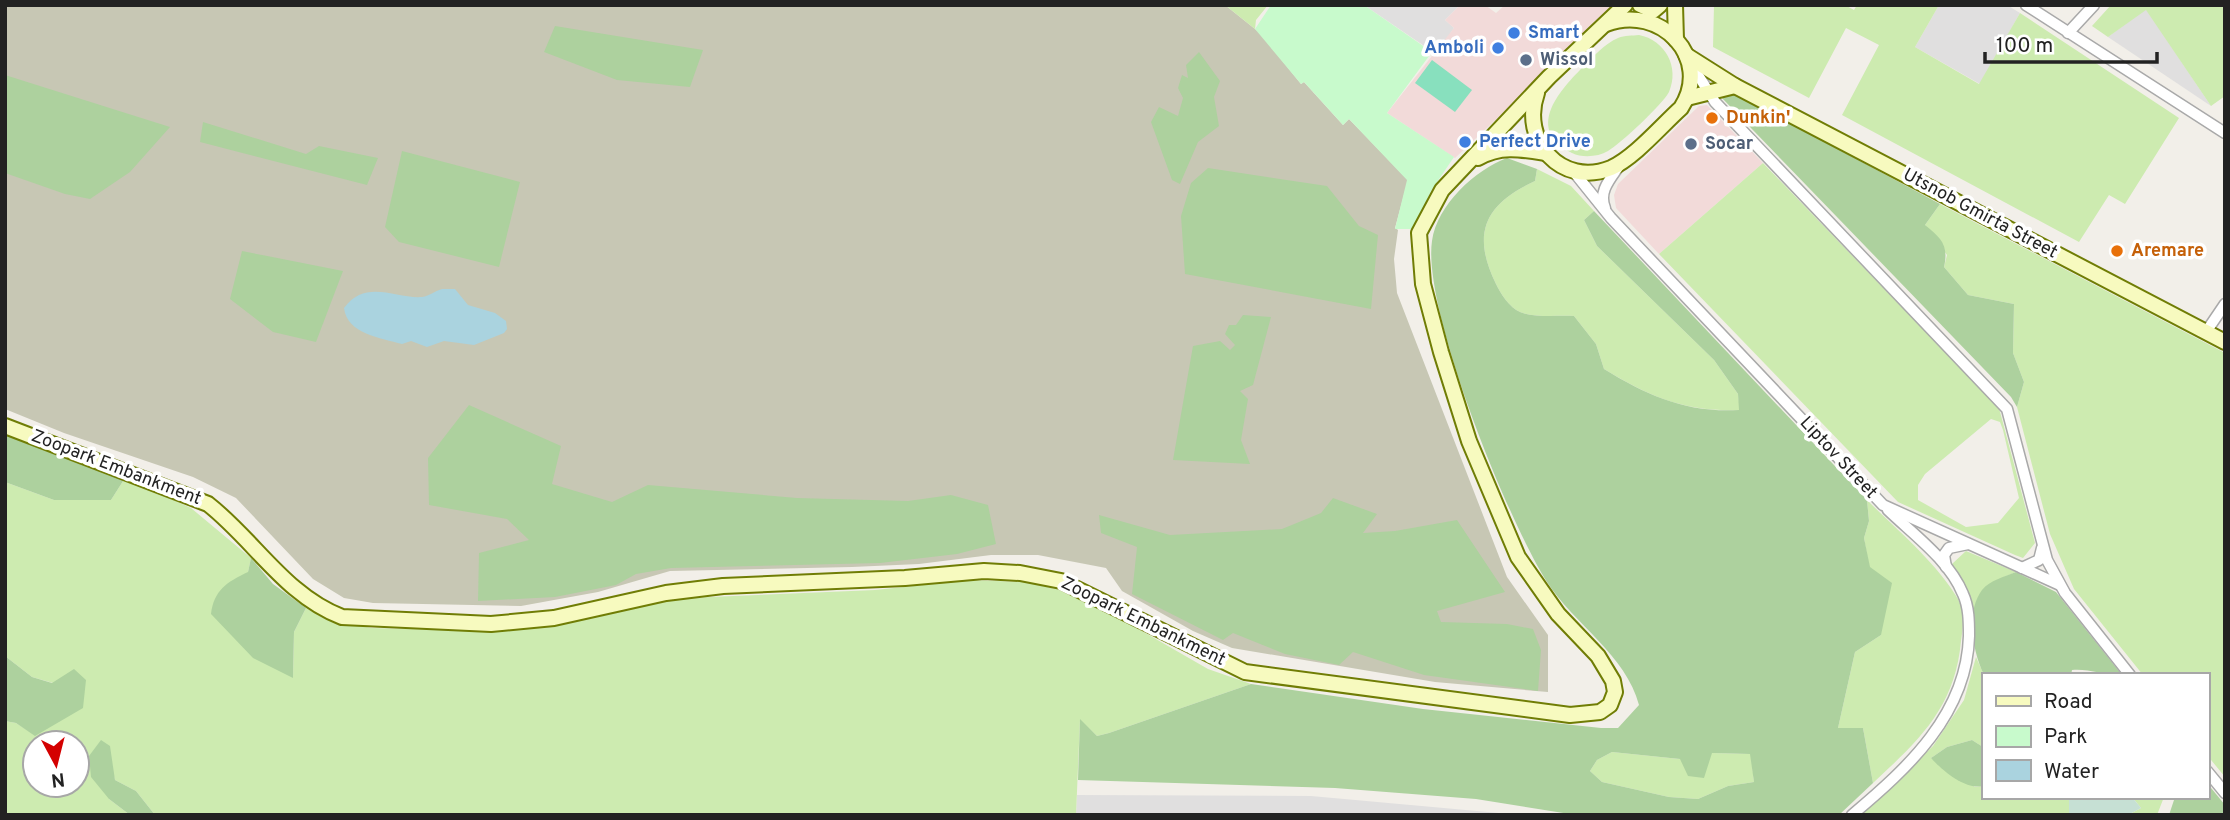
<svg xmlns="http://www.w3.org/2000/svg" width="2230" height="820" font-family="Overpass,sans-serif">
<rect width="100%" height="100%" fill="#f2efe9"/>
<g fill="#e0dfdf">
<path d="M1364,5h96l-15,15 9,8 -18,26z"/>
<path d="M1939,5h68l13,8 -40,71 -65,-37z"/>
<path d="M2146,9l65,97 -103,-69z"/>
<path d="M1077,795l234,1 210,19h-445z"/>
</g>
<g fill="#f2dad9">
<path d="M1460,5h25l11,8 9,-8h113l-163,153 -68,-45 67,-85 -9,-8z"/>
<path d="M1707,105l56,58 -104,91 -43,-46 -2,-13 4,-11 81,-78z"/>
</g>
<path fill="#c7c7b4" d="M5,5h1220l35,28 41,51 3,-2 39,43 6,-6 59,61 -13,48 3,2 -4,29 3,34 110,284 41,58v57l-113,-10 -203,-34 -39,-17 -71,-40 -16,-23 -68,-13h-47l-72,9 -67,3 -182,4 -72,21 -77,14 -148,-3 -29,-5 -31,-19 -77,-81 -43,-21 -129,-44 -59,-24z"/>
<g fill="#cdebb0" fill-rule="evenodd">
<path d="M1225,5h43l-12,15 -1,9z"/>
<path d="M1714,5h131l9,5 3,-5h82l-24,42 64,37 41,-71 159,105 -54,86 -16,-9 -30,47 -237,-127 37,-70 -33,-17 -37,70 -96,-51z"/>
<path d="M2111,5h114v91l-14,10 -65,-96 -38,27 -16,-11z"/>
<path d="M1639,35c26,5 41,32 30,57 -6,12 -49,52 -61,59 -10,6 -26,7 -36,2 -47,-23 -14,-61 10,-85 11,-11 22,-24 36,-30 7,-3 14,-2 21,-3z"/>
<path d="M1763,163l236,245 36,135 -12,15 -8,-3 -117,-53 -239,-248zM1991,419l9,3 3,8 16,68 -21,25 -32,4 -48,-27v-15l7,-11z"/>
<path d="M1537,169l34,17 23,25 -10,9 13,26 117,114 24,34 2,16c-55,2 -90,-13 -136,-41l-8,-25 -22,-28c-16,-1 -40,2 -54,-4 -10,-4 -20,-19 -24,-28 -25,-51 -11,-80 39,-103z"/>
<path d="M1940,204l285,149v424l-18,-22v-80h-64l-69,-86 -24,-55 -33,-127 7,-25 -11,-29 1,-49 -46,-9 -24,-28 3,-12 -22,-30z"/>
<path d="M125,478l66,30 60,50 -3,14 45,106 1,-46 12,-24 21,12 45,8 119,3 72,-9 122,-24 190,-8 95,-10 55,2 44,10 19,8 120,69 43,15 -142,49 -12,3 -17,-16 -4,95h-921l-19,-24 -21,-11 -3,-12 -3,31 21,16h-125v-94l11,2 19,12 14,-8 4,-44 -21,-6 -27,-21v-174l49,18h57zM35,743h42v42h-42z"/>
<path d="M1867,500c30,30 69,62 91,99 7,13 5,29 3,42 -6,67 -42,99 -88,142l-10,-55h-25l17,-76 26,-17 -17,-97 5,-17z"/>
<path d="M1966,551l50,21c-29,12 -33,14 -43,44l-5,-24 -16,-28z"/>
<path d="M1976,657l8,18 -1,72 -11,-7 -25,7 -16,11 44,29 8,-1v11h86v18h-208l72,-69 31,-46z"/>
<path d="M1612,752l68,7 32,-6 39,1 3,28 -26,4 -30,13 -29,-2 -67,-15 -12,-11 7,-11z"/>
<path d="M2132,797h32l-7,18h-29l13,-7z"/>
</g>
<g fill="#add19e" fill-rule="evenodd">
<path d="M555,26l148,24 -13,37 -73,-7 -73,-28z"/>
<path d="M1199,52l21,29 -6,16 5,29 -21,16 -18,42 -8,-4 -21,-58 8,-15 19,9 5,-18 -5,-10 4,-13 6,3 -2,-13z"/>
<path d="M5,75l165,52 -40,45 -40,27 -25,-5 -60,-21z"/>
<path d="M1734,93l206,111 -15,21c16,13 24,20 19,42l24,28 46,9 -1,49 11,29 -7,25 -6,-10 -289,-299v-4z"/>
<path d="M203,122l103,32 13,-8 59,12 -11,27 -167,-43z"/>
<path d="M402,151l118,31 -21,85 -100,-25 -14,-15z"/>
<path d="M1507,158l30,11 -2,12c-50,23 -64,52 -39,103 4,9 14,24 24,28 14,6 38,3 54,4l22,28 8,25c44,27 83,44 135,41l-1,-16 -24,-34 -117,-114 -13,-26 10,-9 273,289 2,21 -5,17 6,29 22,16 -11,52 -26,17 -17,76h25l10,55 -34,32h-263l-100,-16 -141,-11 -257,-8 2,-61 17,17 12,-3 142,-49 172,25 178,19h17l21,-23c-13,-50 -65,-81 -92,-123 -38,-59 -125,-273 -115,-341 5,-36 43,-71 75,-83zM1612,752l68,7 8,17 16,2 8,-25 38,1 4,28 -26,4 -30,13 -29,-2 -67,-15 -12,-11 7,-11z"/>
<path d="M1208,168l119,18 32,40 19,9 -7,74 -186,-35 -4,-58 10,-33z"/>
<path d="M242,251l101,20 -27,71 -43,-10 -43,-33z"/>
<path d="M1243,315l28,2 -18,68 -13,6 8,8 -7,41 9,24 -77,-4 20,-114 27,-5 10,9 5,-5 -10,-11 4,-9h7z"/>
<path d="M469,405l92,41 -9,38 60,18 36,-17 149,13 111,3 43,-6 37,10 8,39 -39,10 -77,9 -209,5 -35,6 -20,11 -61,12 -77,4 1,-48 50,-13 -22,-21 -78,-14 -1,-47z"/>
<path d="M5,433l120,45 -14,22h-57l-49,-18z"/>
<path d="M1333,498l44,16 -14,19 32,-2 62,-11 48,72 -68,19 4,11 66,2 26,5 8,21 -3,41 -114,-16 -71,-23 -14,13 -54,-11 -52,-21 -10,7 -91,-46 5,-47 -36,-14 -2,-18 71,20 112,-6 39,-16z"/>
<path d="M251,558l22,26 33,24 -12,24 -1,46 -40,-20 -42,-44c3,-24 16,-32 37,-42z"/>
<path d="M2016,572l40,20 66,83c-16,0 -37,-7 -50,-5l-1,5h-87c-11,-23 -19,-62 -2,-85 8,-10 22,-13 34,-18z"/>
<path d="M5,656l27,21 20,6 22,-14 12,11 -3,28 -48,28 -19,-13 -11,-2z"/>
<path d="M101,740l9,6 5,34 21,11 19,24h-25l-21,-16 -18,-22 -2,-21z"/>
<path d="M1972,740l11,7v39c-18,4 -40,-15 -52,-28l16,-11z"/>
<path d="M2207,783l18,22v10h-56l6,-18h32z"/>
</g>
<path fill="#c6e0d4" d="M2069,797h63l9,11 -13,7h-59z"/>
<path fill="#c8facc" d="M1271,5h93l68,47 -45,61 67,44 -23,34 -18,38h-18l12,-49 -58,-61 -6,6 -39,-43 -3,2 -46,-55z"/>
<path fill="#88e0be" d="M1432,60l40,30 -17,22 -40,-29z"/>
<path fill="#aad3df" d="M442,289h13l13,16 27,8 11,8 1,8 -3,4 -30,12 -30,-4 -17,6 -16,-6 -9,3c-21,-6 -55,-10 -58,-36 22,-30 52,-9 78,-11 8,-1 12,-6 20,-8z"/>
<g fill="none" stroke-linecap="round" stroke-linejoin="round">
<defs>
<g id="street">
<path d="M2026,5l199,128"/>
<path d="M2068,33l26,-28"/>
<path d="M1691,64l24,38 292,307 40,151 18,33 65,82"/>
<path d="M1574,172l37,46 272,287 177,80"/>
<path d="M1605,208c-7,-16 5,-29 14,-42"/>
<path d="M2206,332l19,-28"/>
<path d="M1946,567l-2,-12 5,-7 19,-4"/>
<path d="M2022,568l17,-8 3,-12"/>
<path d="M2207,771l18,22"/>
<path d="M1852,815c56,-47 115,-101 117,-179 0,-14 0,-29 -6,-42 -14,-34 -49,-59 -75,-84"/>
</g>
<g id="secondary">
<path d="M1640,5l13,6 7,-6"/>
<path d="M1675,5l1,35"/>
<path d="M1686,55l49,31 490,256"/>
<path d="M1537,93c-17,47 24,95 74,75 23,-10 51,-43 70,-60 32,-49 -20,-105 -75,-84"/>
<path d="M1687,98l48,-12"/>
<path d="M1478,158c22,-13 43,-9 67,-5"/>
<path d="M5,426l203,78c46,36 78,92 134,113l149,7 63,-6 112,-25 57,-7 182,-8 79,-7 36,2 41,8 184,91 325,43 30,-3 10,-7 5,-13 -2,-11 -15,-25 -40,-42 -40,-57 -49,-116 -28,-89 -18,-68 -4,-51 23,-43 107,-113 76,-72"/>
</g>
</defs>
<use href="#street" stroke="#a9a9a9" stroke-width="13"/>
<use href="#secondary" stroke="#707d05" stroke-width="18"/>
<use href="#street" stroke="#fff" stroke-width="10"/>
<use href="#secondary" stroke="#f7fabf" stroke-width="14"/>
</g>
<g fill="#3f7fe0" stroke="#fff" stroke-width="2.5">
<circle cx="1514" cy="33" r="7"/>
<circle cx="1498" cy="48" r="7"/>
<circle cx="1465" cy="142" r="7"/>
</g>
<g fill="#5c6f8a" stroke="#fff" stroke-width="2.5">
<circle cx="1526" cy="60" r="7"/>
<circle cx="1691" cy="144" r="7"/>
</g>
<g fill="#e8710a" stroke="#fff" stroke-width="2.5">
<circle cx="1712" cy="118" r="7"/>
<circle cx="2117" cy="251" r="7"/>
</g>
<g text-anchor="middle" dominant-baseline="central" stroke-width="7" stroke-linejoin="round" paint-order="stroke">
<g font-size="18" font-weight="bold" fill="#366cbe" stroke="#fff" text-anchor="start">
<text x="1528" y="33">Smart</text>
<text x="1484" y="48" text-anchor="end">Amboli</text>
<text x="1479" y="142">Perfect Drive</text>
</g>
<g font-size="18" font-weight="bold" fill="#4e5e75" stroke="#fff" text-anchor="start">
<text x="1540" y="60">Wissol</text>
<text x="1705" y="144">Socar</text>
</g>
<g font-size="18" font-weight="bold" fill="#c56008" stroke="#fff" text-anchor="start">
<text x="1726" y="118">Dunkin'</text>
<text x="2131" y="251">Aremare</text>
</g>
<g font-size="18" fill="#222" stroke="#fff">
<text transform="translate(1980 214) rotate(28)">Utsnob Gmirta Street</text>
<text transform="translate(1838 458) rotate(47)">Liptov Street</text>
<text transform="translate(116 468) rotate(21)">Zoopark Embankment</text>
<text transform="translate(1143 622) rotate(26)">Zoopark Embankment</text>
</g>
</g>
<rect width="2230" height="820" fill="none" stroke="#222222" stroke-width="14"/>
<rect x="1982" y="673" width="228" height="126" fill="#ffffff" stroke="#a7a7a7" stroke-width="2"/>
<rect x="1996" y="696" width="35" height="10" fill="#f7fabf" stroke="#a7a7a7" stroke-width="2"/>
<text x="2044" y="708" font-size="21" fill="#222222">Road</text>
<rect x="1996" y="726" width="35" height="21" fill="#c8facc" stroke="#a7a7a7" stroke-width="2"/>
<text x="2044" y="743" font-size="21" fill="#222222">Park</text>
<rect x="1996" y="760" width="35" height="21" fill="#aad3df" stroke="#a7a7a7" stroke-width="2"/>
<text x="2044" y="778" font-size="21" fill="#222222">Water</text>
<g transform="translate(56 764) rotate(173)"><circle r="33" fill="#ffffff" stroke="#a7a7a7" stroke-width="2"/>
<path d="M0-5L12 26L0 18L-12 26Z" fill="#d40000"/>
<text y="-10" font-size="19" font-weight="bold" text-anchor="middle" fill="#222222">N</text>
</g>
<path d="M1985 52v10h172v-10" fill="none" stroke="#222222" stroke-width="3.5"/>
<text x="1996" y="52" font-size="21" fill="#222222" stroke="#ffffff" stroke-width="5" paint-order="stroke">100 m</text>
</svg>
